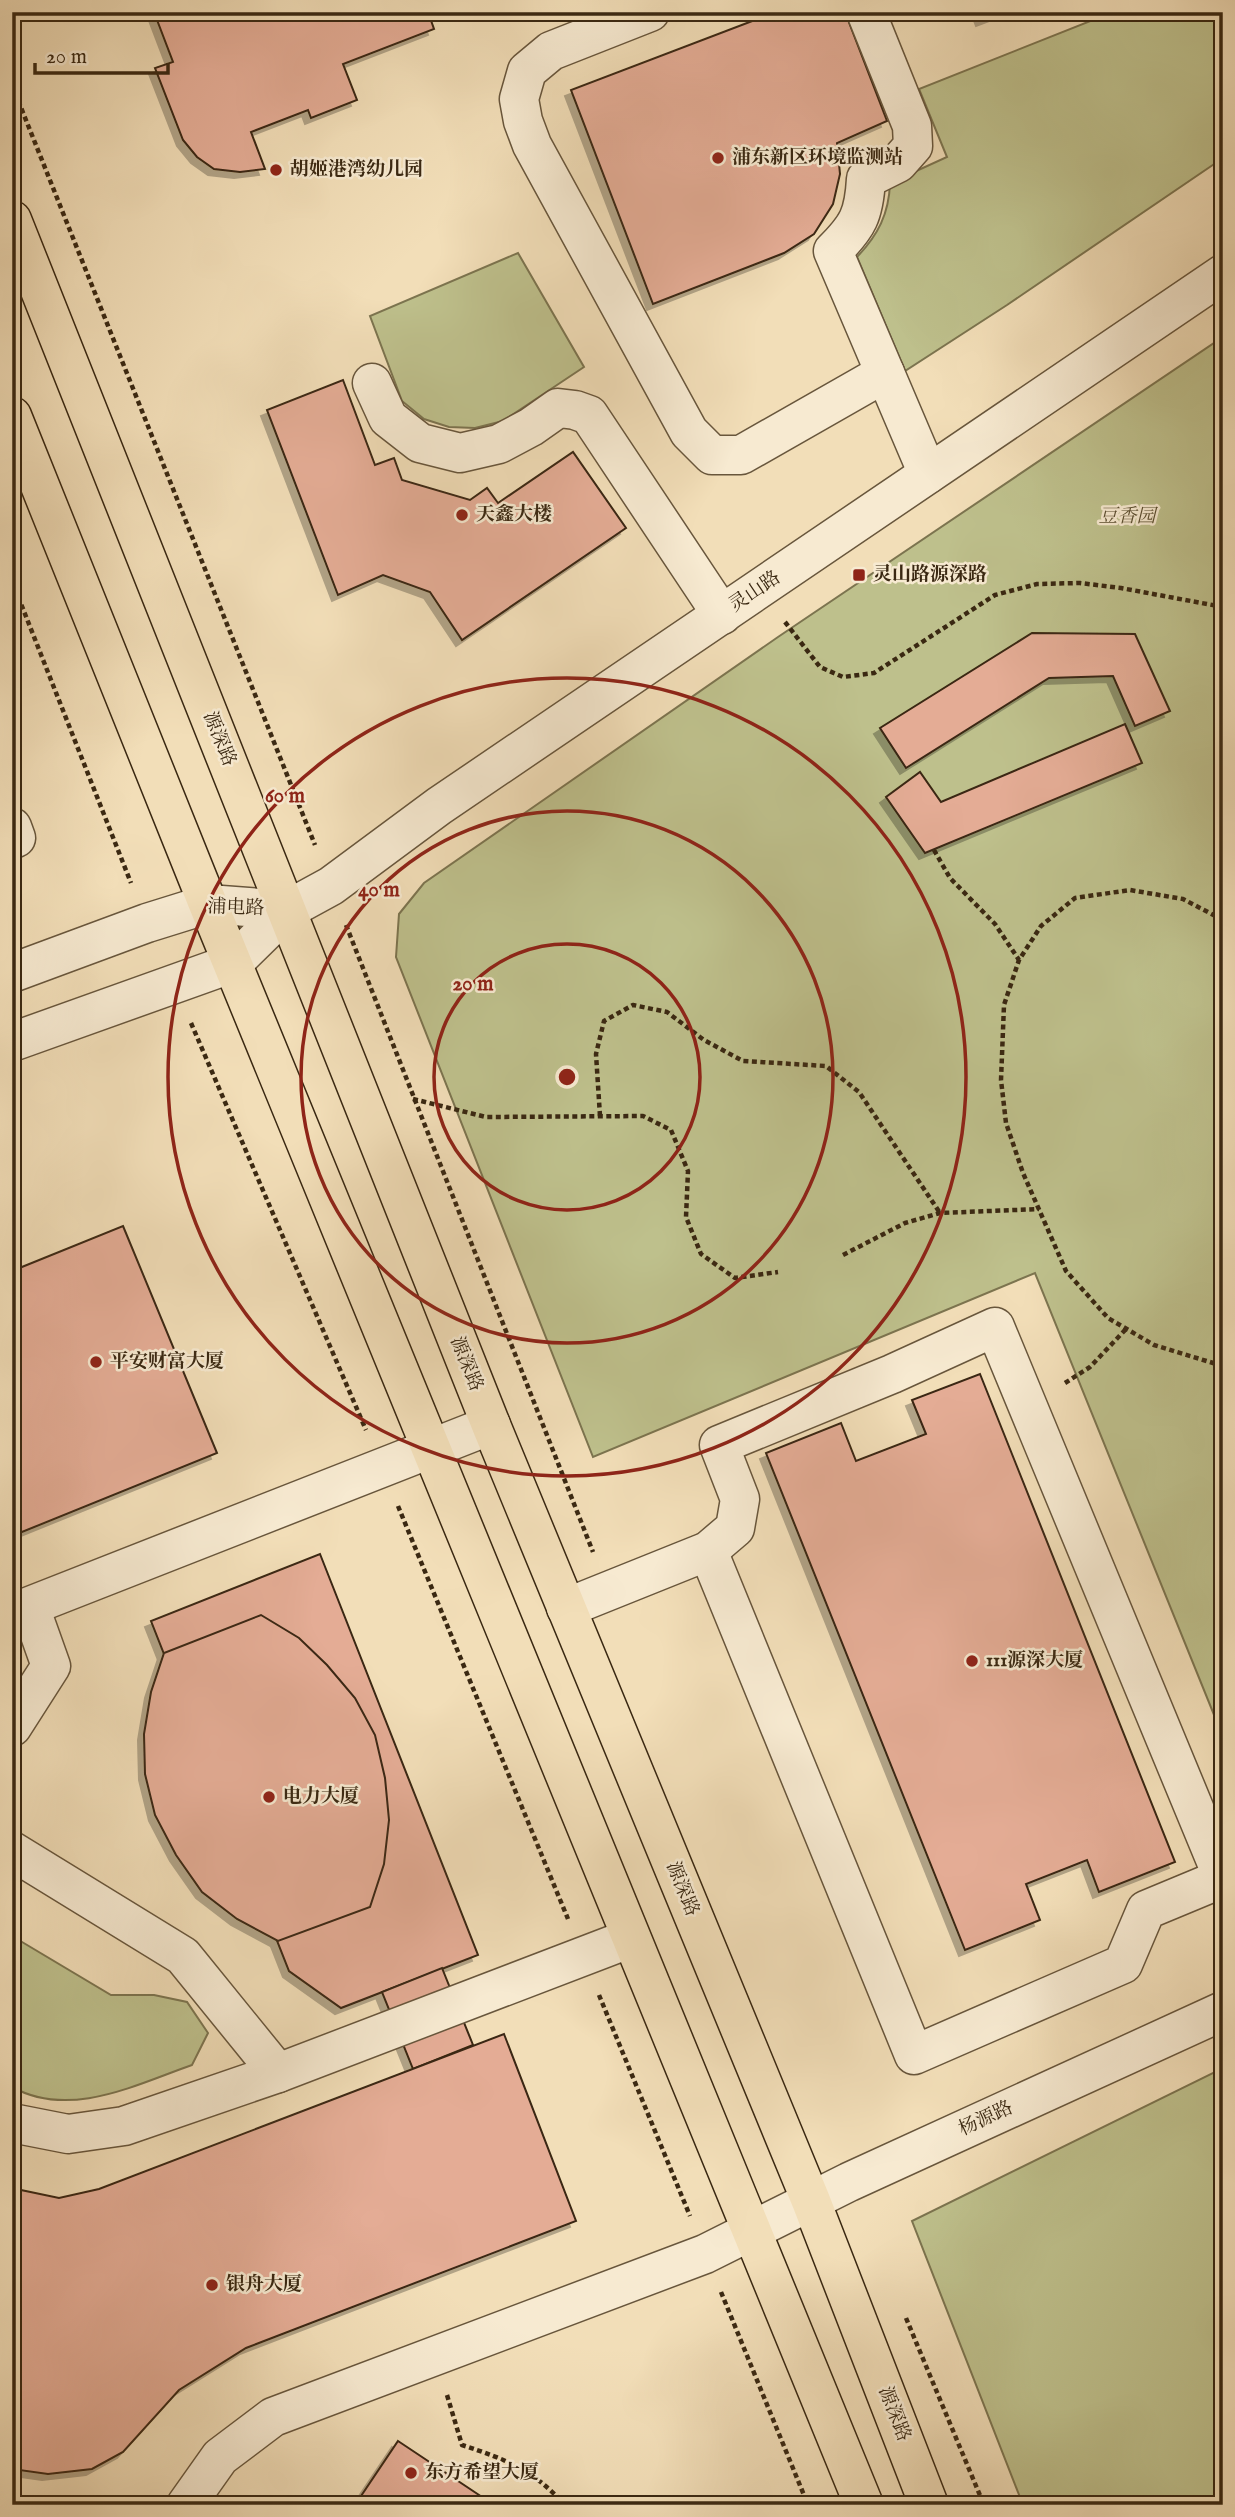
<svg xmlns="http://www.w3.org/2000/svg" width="1235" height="2517" font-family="'IM FELL English','Noto Serif SC',serif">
<defs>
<filter id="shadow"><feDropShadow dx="-6" dy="6" stdDeviation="0" flood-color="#0004"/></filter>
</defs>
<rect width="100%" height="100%" fill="#f2deb8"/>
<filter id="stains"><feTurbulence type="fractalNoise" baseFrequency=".00286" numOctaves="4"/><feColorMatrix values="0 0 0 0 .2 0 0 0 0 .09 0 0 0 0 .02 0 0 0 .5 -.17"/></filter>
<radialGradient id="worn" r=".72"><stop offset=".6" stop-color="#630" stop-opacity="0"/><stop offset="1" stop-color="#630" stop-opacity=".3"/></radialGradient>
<g fill="#bec08c" stroke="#7c744f" stroke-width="2">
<path d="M1113,12h110v146l-216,147 -102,66 -48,-114c21,-22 32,-43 33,-74l57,-26 -28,-68z"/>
<path d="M518,253l66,114 -81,54 -28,7 -26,-1 -25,-8 -22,-18 -32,-85z"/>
<path d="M1223,337v1400l-188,-464 -442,184 -197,-500 3,-43 25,-31 354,-246z"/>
<path d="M12,1936l99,59h43l33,7 21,31 -16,32c-57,20 -122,54 -180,22z"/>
<path d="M1223,2068v437h-200l-111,-284z"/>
</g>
<g fill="#e4ac95" stroke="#3a2812" stroke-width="2" filter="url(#shadow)">
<path d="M154,12h274l6,17 -91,35 14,36 -46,18 -3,-8 -57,22 14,37 -25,3 -26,-3 -17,-12 -14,-17 -28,-72 18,-6z"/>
<path d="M776,12h69l42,109 -50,22 3,31 -7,30 -19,30 -30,19 -131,51 -82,-214z"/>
<path d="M979,12h24l-21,8z"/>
<path d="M343,380l32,85 19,-7 8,22 68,20 17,-12 11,15 75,-51 53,76 -164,112 -32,-48 -47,-17 -45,20 -71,-185z"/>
<path d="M1032,633l103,1 35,77 -35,15 -22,-50 -64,2 -143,90 -26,-40z"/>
<path d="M1125,724l17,39 -217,90 -39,-56 34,-25 21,30z"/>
<path d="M123,1226l94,227 -205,83v-265z"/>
<path d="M980,1374l195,488 -76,30 -12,-32 -61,24 14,36 -75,30 -199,-497 75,-30 15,38 70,-27 -14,-34z"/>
<path d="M320,1554l158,401 -137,53 -52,-37 -138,-350z"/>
<path d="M261,1615l38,23 28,27 28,33 20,37 10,43 4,42 -5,44 -14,43 -92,34 -41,-22 -35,-27 -26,-37 -21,-40 -10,-41 -1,-40 7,-42 13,-39z"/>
<path d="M442,1968l31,77 -60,24 -31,-77z"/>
<path d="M504,2034l72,187 -330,127 -67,42 -56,62 -31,17 -44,5 -36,-5v-283l9,4 38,8 40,-9z"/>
<path d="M398,2441l96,64h-139z"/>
</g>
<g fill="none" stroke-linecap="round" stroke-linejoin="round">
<defs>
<g id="minor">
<path d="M650,12l-99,39 -24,20 -8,28 4,22 9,24 157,287 23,23h29l144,-82"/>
<path d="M866,12l46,114 1,20 -15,17 -32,16c-2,36 -8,47 -33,72l95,223"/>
<path d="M372,383l16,35 32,25 40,10 39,-9 32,-17 27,-19 17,2 14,5 133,200"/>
<path d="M12,827l4,11"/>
<path d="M12,973l135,-50 61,-19 79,6"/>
<path d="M12,1042l221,-79 54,-53 44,-24 108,-80 784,-532"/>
<path d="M708,1551l206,504 209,-91 23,-54 77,-32"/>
<path d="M566,1608l142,-57 27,-23 5,-29 -21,-54 173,-71 103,-47 228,551"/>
<path d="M12,1613l479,-188"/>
<path d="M12,1727l39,-61 -21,-59"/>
<path d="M12,1851l171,105 95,117"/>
<path d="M12,2123l56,11 56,-8 154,-53 353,-135"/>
<path d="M186,2505l34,-48 53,-40 432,-163 144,-72 374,-171"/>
</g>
<g id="major">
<path d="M12,220l479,1205 320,776 118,304"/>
<path d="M12,416l196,488 656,1601"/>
</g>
</defs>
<use href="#minor" stroke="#68563c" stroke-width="41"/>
<use href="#major" stroke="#3a2812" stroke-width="41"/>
<g stroke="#3a2812" stroke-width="4.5" stroke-dasharray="5 3.5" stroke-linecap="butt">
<path d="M12,85l303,760"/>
<path d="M12,581l119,302"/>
<path d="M785,622l35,45 23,10 31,-4 121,-78 42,-11 43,-1 41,5 102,19"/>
<path d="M934,850l16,28 45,46 24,36"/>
<path d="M1223,920l-40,-21 -53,-9 -55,8 -34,28 -22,34 -15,45 -3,75 5,43 17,50 43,98 42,47 46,27 69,21"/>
<path d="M346,925l247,627"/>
<path d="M191,1023l175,407"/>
<path d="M413,1099l73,18 157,-1 28,14 17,41 -2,46 15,37 34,24 43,-6"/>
<path d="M600,1116l-4,-62 8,-33 29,-16 34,7 37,28 39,21 83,5 33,26 81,121"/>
<path d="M843,1255l62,-32 35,-10 99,-4"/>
<path d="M1065,1383l25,-16 37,-39"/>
<path d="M398,1506l170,413"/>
<path d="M599,1995l91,221"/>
<path d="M721,2292l87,213"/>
<path d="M906,2318l78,187"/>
<path d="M447,2395l15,50c45,15 70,24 103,60"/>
</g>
<use href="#minor" stroke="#f7ead1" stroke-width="38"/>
<use href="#major" stroke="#f2deb8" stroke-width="38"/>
</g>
<g fill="none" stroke="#8f2418" stroke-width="3.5">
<circle cx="567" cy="1077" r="133"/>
<circle cx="567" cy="1077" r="266"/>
<circle cx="567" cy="1077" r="399"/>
</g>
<g fill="#8f2418" stroke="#f7ead1" stroke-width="2.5">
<circle cx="718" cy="158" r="7"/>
<circle cx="276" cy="170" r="7"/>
<circle cx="462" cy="515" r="7"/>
<rect x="852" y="568" width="14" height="14" rx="3.5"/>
<circle cx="96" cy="1362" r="7"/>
<circle cx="972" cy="1661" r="7"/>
<circle cx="269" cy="1797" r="7"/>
<circle cx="212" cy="2285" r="7"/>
<circle cx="411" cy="2473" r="7"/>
</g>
<g text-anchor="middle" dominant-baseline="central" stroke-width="5" stroke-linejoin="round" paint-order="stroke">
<g font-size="19" font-weight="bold" fill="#3a2812" stroke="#f7ead1" text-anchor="start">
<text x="732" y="158">浦东新区环境监测站</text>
<text x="290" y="170">胡姬港湾幼儿园</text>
<text x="476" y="515">天鑫大楼</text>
<text x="873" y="575">灵山路源深路</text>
<text x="110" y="1362">平安财富大厦</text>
<text x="986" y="1661">111源深大厦</text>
<text x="283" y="1797">电力大厦</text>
<text x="226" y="2285">银舟大厦</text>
<text x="425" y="2473">东方希望大厦</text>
</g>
<g font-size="19" font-style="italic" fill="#5b4e30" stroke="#f7ead1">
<text x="1127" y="517">豆香园</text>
</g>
<g font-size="19" fill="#3a2812" stroke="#f7ead1">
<text transform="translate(755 592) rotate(-34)">灵山路</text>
<text transform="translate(219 739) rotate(68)">源深路</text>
<text transform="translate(236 908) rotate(2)">浦电路</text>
<text transform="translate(466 1364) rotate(68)">源深路</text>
<text transform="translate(682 1889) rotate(68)">源深路</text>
<text transform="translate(986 2119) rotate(-25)">杨源路</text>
<text transform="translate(894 2414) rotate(69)">源深路</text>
</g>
</g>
<circle cx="567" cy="1077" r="10" fill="#8f2418" stroke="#f7ead1" stroke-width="3.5"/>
<g font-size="21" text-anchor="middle" font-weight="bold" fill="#8f2418" stroke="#f7ead1" stroke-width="5" stroke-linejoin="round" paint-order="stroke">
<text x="285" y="802">60 m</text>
<text x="379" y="896">40 m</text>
<text x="473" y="990">20 m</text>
</g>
<rect width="1235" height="2517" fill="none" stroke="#f2deb8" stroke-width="42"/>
<rect x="14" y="14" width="1207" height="2489" fill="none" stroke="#3a2812" stroke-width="3.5"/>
<rect x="21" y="21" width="1193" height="2475" fill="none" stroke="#3a2812" stroke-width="2"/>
<path d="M35 63v10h133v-10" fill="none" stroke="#3a2812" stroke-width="3.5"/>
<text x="46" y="63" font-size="21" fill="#3a2812" stroke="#f7ead1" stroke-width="5" paint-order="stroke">20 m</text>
<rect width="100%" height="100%" filter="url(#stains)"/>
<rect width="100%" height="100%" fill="url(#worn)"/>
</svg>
